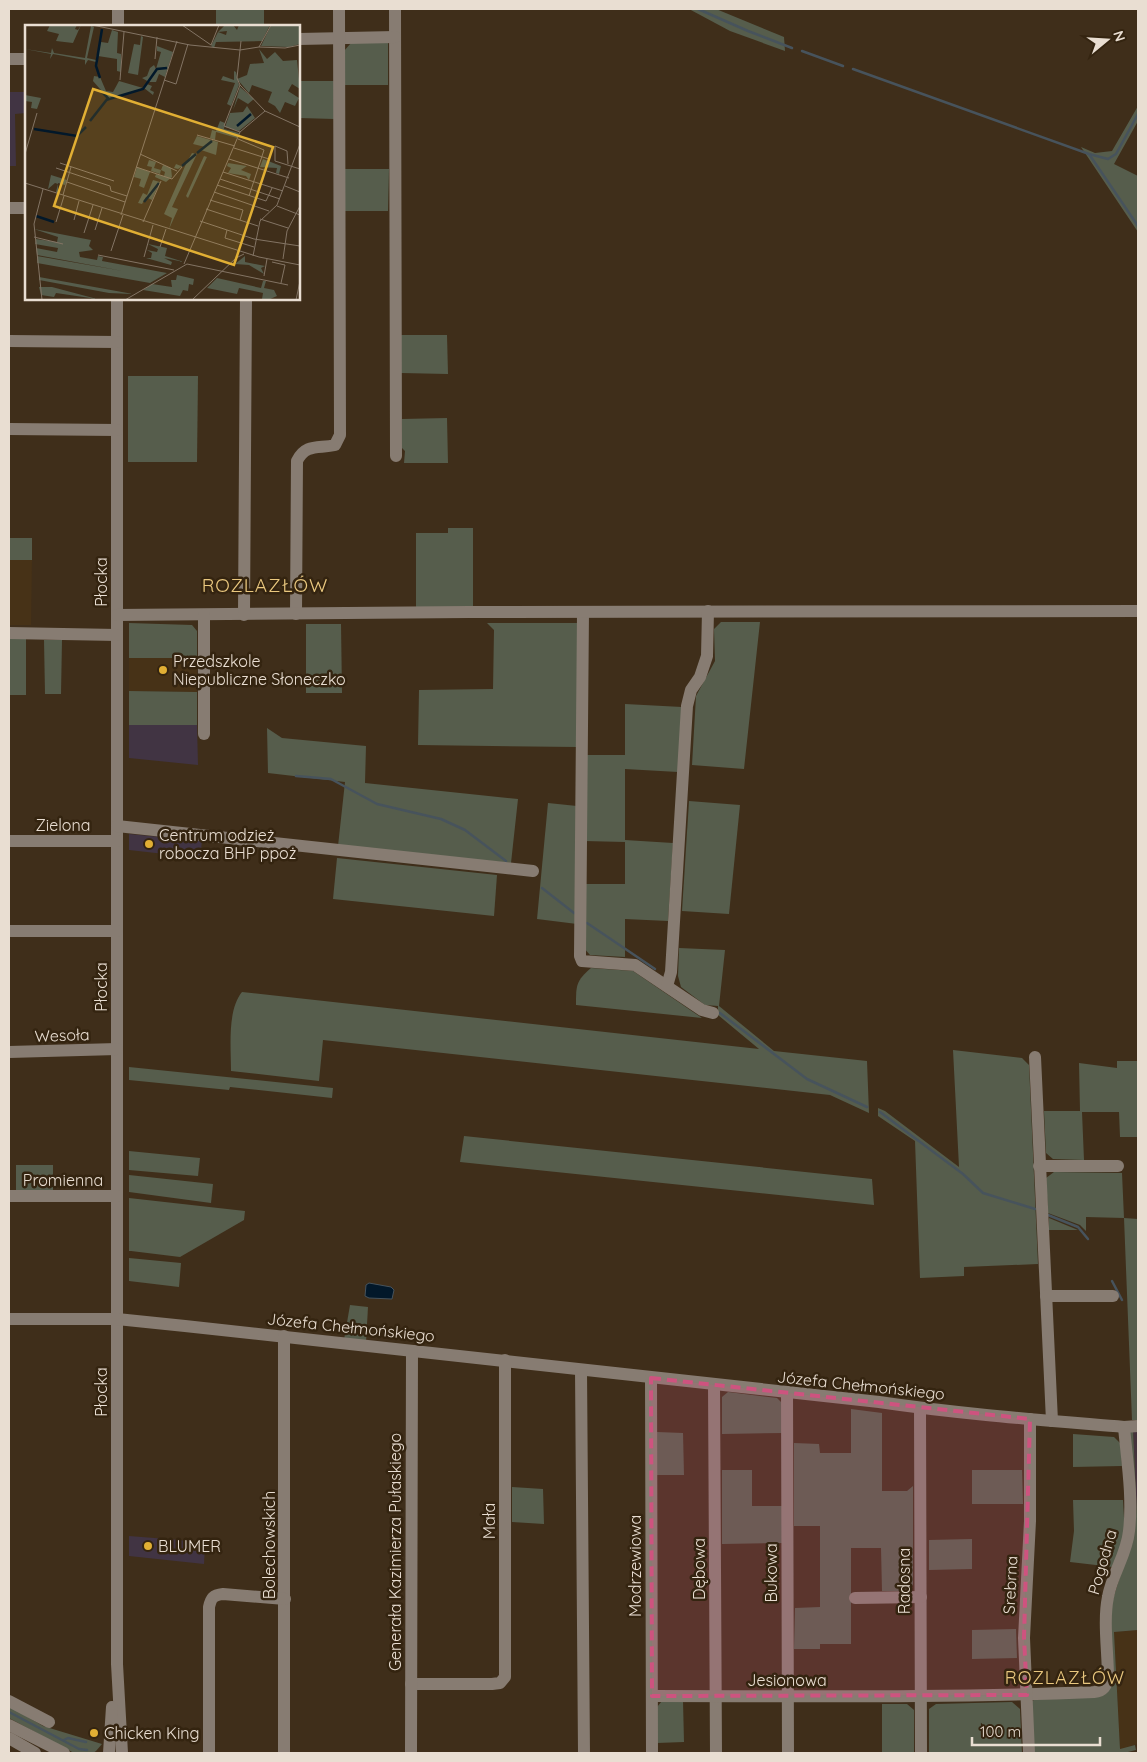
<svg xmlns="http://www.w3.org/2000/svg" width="1147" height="1762" font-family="Quicksand,sans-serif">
<rect width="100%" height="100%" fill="#3f2e1a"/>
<g fill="#413443">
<path d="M9,92h17v21l-11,1 1,52h-7z"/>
<path d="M129,725h68l1,40 -69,-7z"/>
<path d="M129,834l73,7 -2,17 -71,-8z"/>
<path d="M129,1536l51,4 25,5 -1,19 -75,-8z"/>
</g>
<g fill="#473217">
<path d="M9,560h23l-1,65h-22z"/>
<path d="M129,658h68v34l-68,-1z"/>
<path d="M1138,1630v114l-18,5 -6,-117z"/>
</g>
<path fill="#45333c" d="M1133,1429l5,1v108v-1z"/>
<g fill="#565d4c">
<rect x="216" y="9" width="48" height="17"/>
<path d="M689,9h27l68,28 1,14 -55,-20z"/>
<path d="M388,42v43h-44v-34l7,-8z"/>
<path d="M299,81h35v38l-35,-1z"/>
<path d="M1138,106v15l-24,43 24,12v56l-57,-85 14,6 17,-2z"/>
<path d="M344,169h45l-1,42h-44z"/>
<path d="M401,335h46l1,39 -47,-1z"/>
<path d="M128,376h70l-1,86h-69z"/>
<path d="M447,418l1,45h-44l1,-12 -3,-3v-29z"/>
<path d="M448,528h25v80l-57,1v-76h32z"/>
<rect x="9" y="538" width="23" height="22"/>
<path d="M721,622h39l-16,147 -52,-4 4,-69 19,-35 -1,-32z"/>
<path d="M129,623l63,2 5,6v27h-68z"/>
<path d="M487,623h93l-2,124 -160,-2 1,-55 74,-1 1,-59z"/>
<path d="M306,624h35l1,69h-36z"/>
<rect x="9" y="639" width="17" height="56"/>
<path d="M44,640h18l-1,54h-16z"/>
<path d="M129,691l68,1v33h-68z"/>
<path d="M625,704l57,3 -4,65 -53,-3v71l48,3 -5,78 -43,-2v38l-35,-2 -7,-8 1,-63h41v-42l-41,-1 1,-86h40z"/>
<path d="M267,728l15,10 84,8 -1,37 153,16 -7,64 -173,-17 7,-64 -77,-9z"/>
<path d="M689,801l51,4 -11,109 -47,-3z"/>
<path d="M548,803l29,3v118l-40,-5z"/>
<path d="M337,858l160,17 -3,41 -161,-17z"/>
<path d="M679,948l46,2 -6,56 55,45 93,10 2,52 -39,-18 -507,-55 -4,41 -88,-10c0,-23 -4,-61 11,-79l517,57 -41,-34v-9l-13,-1 -24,-18 -3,-11z"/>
<path d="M591,968l42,3 69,47 -126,-13c0,-20 0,-24 15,-37z"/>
<path d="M953,1050l69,8 7,7 9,199 -74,3v9l-44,2 -5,-137 -37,-25v-8l7,3 74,56z"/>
<path d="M1117,1061h21v76h-18l-1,-25h-37l2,48 -31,-1 -7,-6 -2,-42h36l-1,-48 38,5z"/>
<path d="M129,1067l204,21 -1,10 -102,-11 -1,3 -100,-10z"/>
<path d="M464,1136l408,43 2,26 -414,-43z"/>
<path d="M129,1151l71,7 -2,18 -69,-6z"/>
<rect x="16" y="1165" width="37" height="27"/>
<path d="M1054,1172l68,1 2,45 14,1v201h-6l-8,-202 -38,-1v14l-6,-6 -32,-12 -2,-35z"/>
<path d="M129,1175l84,9 -2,19 -82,-11z"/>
<path d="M129,1198l116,13 -1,9 -64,37 -49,-6h-2z"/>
<path d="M1049,1218l29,12h-29z"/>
<path d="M129,1258l52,5 -2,24 -50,-6z"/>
<path d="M350,1305l18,2 -2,35 -22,-2z"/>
<path d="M728,1392l49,6 5,5 1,30 -61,1v-37z"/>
<path d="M851,1409l31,4v78h25l6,-5v99l-6,6h-25l-1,-43h-30v96h-31v5h-26l1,-41 25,-1v-81h-26v-83l25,1 1,9h31z"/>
<path d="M1133,1429l5,109v92l-24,2 6,117 15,-4 1,5 -12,3h-90l-2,-52 4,-2 66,-3 7,-84 19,-61 1,-118z"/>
<path d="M657,1432l26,1 1,42h-27z"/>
<path d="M1073,1434l41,3 7,7 1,22 -49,1z"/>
<path d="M722,1470h30v36h31l-1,37 -60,1z"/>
<path d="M972,1470h50l1,34h-51z"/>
<path d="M512,1487l31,2 1,35 -32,-2z"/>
<path d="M1073,1500h50l2,35 -12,32 -43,-5 4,-31z"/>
<path d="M972,1539v30l-43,1v-30z"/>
<path d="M1016,1629l1,29 -45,1v-29z"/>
<path d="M662,1701h21l1,41 -27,1v-36z"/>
<path d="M1012,1702l8,7 2,44h-93v-44l7,-5z"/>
<path d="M882,1704h25l7,6v43h-32z"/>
<path d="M9,1706l34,20 59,18 -6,7 -3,2h-19l-65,-35z"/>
</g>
<path fill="#02182a" stroke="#47535c" d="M369,1283l22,4 3,3 -2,9 -23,-1 -4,-2 1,-11z"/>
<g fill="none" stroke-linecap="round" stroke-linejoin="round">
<g stroke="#47535c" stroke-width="2.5">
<path d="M698,9l50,22 44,17"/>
<path d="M802,51l41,15"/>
<path d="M853,69l236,85 19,5 8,-5 22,-40"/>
<path d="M1089,154l49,72"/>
<path d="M296,776l35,3 46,25 64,15 24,11 41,31"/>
<path d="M542,888l32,25"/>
<path d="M587,923l68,46"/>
<path d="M720,1013l87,66 60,28"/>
<path d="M880,1112l83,62 20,19 52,16"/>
<path d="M1048,1215l30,12 10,12"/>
<path d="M1112,1281l10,19"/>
<path d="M9,1712l70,37 8,1"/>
<path d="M64,1740l4,-2 18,4"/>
</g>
<g stroke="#877c72" stroke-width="12">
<path d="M395,9l1,447"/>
<path d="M118,26v-17"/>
<path d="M299,39l96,-2"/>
<path d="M9,59h17"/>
<path d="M9,208h17"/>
<path d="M117,299v1365l5,89"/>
<path d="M9,341l108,1"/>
<path d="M9,429l108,1"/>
<path d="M583,612l-3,344 2,5 53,4 67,45 11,3"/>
<path d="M296,614l1,-153c9,-18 22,-12 38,-16l5,-10 -1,-426"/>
<path d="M117,615l352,-3 669,-1"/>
<path d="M204,615v119"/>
<path d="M244,615l2,-316"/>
<path d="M9,633l108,2"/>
<path d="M117,826l416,45"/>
<path d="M9,841h108"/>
<path d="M9,931h108"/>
<path d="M667,986l4,-14 1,-17 15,-249 4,-16 9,-13 7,-21 1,-45"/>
<path d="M9,1052l108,-3"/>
<path d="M1035,1057l17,364"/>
<path d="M1039,1166h79"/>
<path d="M9,1196h108"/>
<path d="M1046,1296h67"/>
<path d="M9,1319h108l68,7 694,76c81,12 163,18 245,25l14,-1"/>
<path d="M284,1336v417"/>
<path d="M581,1370l3,383"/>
<path d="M651,1378l1,375"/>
<path d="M714,1385l2,368"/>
<path d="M787,1392l1,361"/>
<path d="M920,1408l1,345"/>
<path d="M855,1598l66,-1"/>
<path d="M411,1684h81l8,-1 5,-6v-317"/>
<path d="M652,1696c148,0 295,2 442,-4 10,-1 12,-6 14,-14 0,-26 -5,-57 0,-81 4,-23 19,-43 21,-66 4,-34 -2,-70 -5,-104"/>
<path d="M9,1701l40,21"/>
<path d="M9,1725l55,28"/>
<path d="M9,1738l26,15"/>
<path d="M109,1753l3,-46"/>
<path d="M209,1753v-146c2,-9 4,-12 14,-13l62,5"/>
<path d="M411,1753l1,-402"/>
<path d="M1029,1753l-5,-115 6,-117v-102"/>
</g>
</g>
<path fill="#ce537f" fill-opacity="0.2" stroke="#ce537f" stroke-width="4" stroke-dasharray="10 6" stroke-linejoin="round" d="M651,1378l379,41 -6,219 3,57 -375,1z"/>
<g fill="#e1af34" stroke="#342410" stroke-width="2">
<circle cx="163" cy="670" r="5"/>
<circle cx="149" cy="844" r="5"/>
<circle cx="148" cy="1546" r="5"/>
<circle cx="94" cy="1733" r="5"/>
</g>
<g text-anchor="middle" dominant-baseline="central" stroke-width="5" stroke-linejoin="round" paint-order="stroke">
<g font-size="16" fill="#e9ded2" stroke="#342410">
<text transform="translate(101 582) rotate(-90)">Płocka</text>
<text x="63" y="825">Zielona</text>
<text transform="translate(101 987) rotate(-90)">Płocka</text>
<text transform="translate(62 1035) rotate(-2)">Wesoła</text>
<text x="63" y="1180">Promienna</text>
<text transform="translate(351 1327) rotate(6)">Józefa Chełmońskiego</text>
<text transform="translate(861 1385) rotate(6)">Józefa Chełmońskiego</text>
<text transform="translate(101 1392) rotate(-90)">Płocka</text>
<text transform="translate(489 1521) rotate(-90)">Mała</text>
<text transform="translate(269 1545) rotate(-90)">Bolechowskich</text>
<text transform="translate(395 1552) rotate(-90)">Generała Kazimierza Pułaskiego</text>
<text transform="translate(1102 1562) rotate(-74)">Pogodna</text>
<text transform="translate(635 1566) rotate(-90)">Modrzewiowa</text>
<text transform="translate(699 1569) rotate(-90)">Dębowa</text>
<text transform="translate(771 1573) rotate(-90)">Bukowa</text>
<text transform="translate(904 1581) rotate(-90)">Radosna</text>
<text transform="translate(1010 1585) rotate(-87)">Srebrna</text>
<text x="787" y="1680">Jesionowa</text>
</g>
<g font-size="16" fill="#e9ded2" stroke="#342410" text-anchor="start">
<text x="173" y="661">Przedszkole<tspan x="173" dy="18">Niepubliczne Słoneczko</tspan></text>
<text x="159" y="835">Centrum odzież<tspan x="159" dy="18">robocza BHP ppoż</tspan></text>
<text x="158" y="1546">BLUMER</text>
<text x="104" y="1733">Chicken King</text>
</g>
<g font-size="18" letter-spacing="1" fill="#eac87f" stroke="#342410">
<text x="1065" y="1677">ROZLAZŁÓW</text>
</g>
<g font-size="19" letter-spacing="1" fill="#eac87f" stroke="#342410">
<text x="265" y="585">ROZLAZŁÓW</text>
</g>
</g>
<g transform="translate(25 25)">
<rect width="275" height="275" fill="#3f2e1a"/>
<path d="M25,0h27l-2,4 3,1 3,-5 -8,18 -17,-2 3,-7 -12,-3zM200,0h8l4,5 2,-5h31l-8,16 -46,1 -2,6 -3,-2 7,-14 8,3 1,-4 -9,1zM246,0h29v19l-11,3 -28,-1zM66,1l3,1 -7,31 9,2 6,-31 -1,13 7,1 4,-13 6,2 -1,21 4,1v18l-4,-1v-12l-19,-3 -1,11 -1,-5 -8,-2 -3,5v-5l-32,-6 -3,5 1,-5 -26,-5 26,4 1,-5 2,5 31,5zM116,11l2,1 -5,38 -10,-2 6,-29 6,1zM132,21l16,6 -8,25 -6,-3 -3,8h-7l-7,-4 5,-2 3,-8 4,-3 2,4 5,-17 -4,-1zM234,24l8,10 8,-7 8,9 14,-1 3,29 -8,-5 -4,7 11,7 -4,8 -10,-4 -5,11 -5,-7 -4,7 4,-7 -7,-4 4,-10 -20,-7 -3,8 -12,-14 10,-4 3,-11 14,-1zM209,46l2,1 3,13 -8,21 -4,-2 8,-21 -14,-3 2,-4 11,4zM69,51l6,1 6,14 7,1 6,-11 24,7 4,-4 5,2 -2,4 4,2 -1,3 -9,-7 -39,13 2,-4 -14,-16zM215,62l14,12 -6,5 -10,-6 -5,12zM0,70l16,3 -4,11 -6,-1 1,-6 -7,-1zM222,81l8,12 -16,13 -14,-4 5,-14 13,-1zM195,96l5,2 -1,6 15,4 -2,5 -21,-6 -1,8 -5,-2 2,-8 4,1zM172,111l21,6 -2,13 -15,-5 -4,3 8,-6 -12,-3zM167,128l5,1 -25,53 6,2 -9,20 3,-11 -8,-4 22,-50 -8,5 -4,-1 2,-4 5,2 6,-4zM179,131l3,1 -19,41 -2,-2zM238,134l18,7 -2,8 -3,-1 1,-5 -17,-1zM124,135l7,2 -2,6 7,2 2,-5 8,3 1,9 -6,5 -11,-5 1,-3 8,2 1,-4 -4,-2 -1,4 -9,-3 1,-4 -5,-1zM203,138l19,3 -6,4 10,4 -2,6 -3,-4 -18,-3 3,-5 -4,-2zM112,142l13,5 -6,16 -5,-2 2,-7 -7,-2zM26,150l16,5 -2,5 -7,-2v10l-2,-1 2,-8 -3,-1 -7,6zM128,155l7,2 -8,18 -6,-3 -4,7 -4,-1 5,-10 4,2zM9,204l57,11 -2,6 4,4 -14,2 1,5 17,3 1,-4 5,1 -1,4 65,12 -17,10 -113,-20v-7l86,15 -86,-16 -1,-7 21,4 1,-4 -23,-4 1,-5 21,3 1,-5zM123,219l19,4 -2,8 19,6 -20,-4 8,4 -1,3 -25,-7h5l1,-5 -5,-3 10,2 1,-3zM220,231v6l20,4 -4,2 3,6 -15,-9 -14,-1zM152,250l17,4 -1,6 -4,-1 -1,7 -5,-1 -3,6 -37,-6 9,-6 20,3 -1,-7h5zM14,252l94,17 -24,-1 -70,-13zM192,253l44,10 2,-7h3l-2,7 10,2 3,6 -9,4 -6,-1 1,-6 -9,-2 -15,-3 -2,6 -30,-6zM14,262h13l45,12 -41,-6 -2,4 -13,-2z" fill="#565d4c"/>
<path fill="none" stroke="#02182a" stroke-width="2.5" d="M75,53l-4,-12 6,-37M81,75l37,-11 14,-20 10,-1M65,96l18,-23 -6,-6M212,101l14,-12M9,104l43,7 9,-9M172,128l15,-12M157,141l14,-12M119,177l15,-19M11,191l18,6"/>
<path fill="none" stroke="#837464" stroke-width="1" d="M67,0l98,20 50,5 19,-3 12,-22M157,0l29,20M216,16l-4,37 3,7 25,26 35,16M186,20l8,-20M234,22l26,1 15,-3M130,34l2,-22M95,55l4,-48M139,55l12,4 12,-40M215,107l-16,-6 16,-41M172,110l38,11M213,114l26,11 -15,46M209,123l35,11M0,129l12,-41M115,129l37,17M204,134l60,19M35,138l54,18M263,139l-1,-13 -12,-5v15l25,8M111,142l36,12 10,-12M31,143l54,18 1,5 16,5M198,147l60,19M195,154l60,20M42,157l58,20M0,158l234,74M192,160l49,16 6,-13M260,161l15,6M189,167l55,19M38,170l8,-28M185,175l33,10 -3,10M252,181l23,9M181,184l52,17M96,190l56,-174M235,194l28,9M49,195l5,-19M175,196l54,18 46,7M31,197l8,-26M118,197l18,-41M70,205l7,-22M202,205l-2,8 29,9M59,208l9,-28M9,212l29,7M135,222l6,-18M86,226l12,-36M73,230l76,15M228,231l7,-35 17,-16 23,-61M119,232l9,-32M234,232l41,8M258,234l4,-28 13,-25M247,237l13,3 -4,18M159,239l56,-132 25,-21M239,251l3,-17M17,275l-8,-76 9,-35M100,275l62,-36 101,21M167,275l44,-42 8,-4M271,275l4,-19"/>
<path fill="#e1af34" fill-opacity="0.15" stroke="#e1af34" stroke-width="2.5" d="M68,64l180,58 -39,118 -180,-59z"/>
<rect width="275" height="275" fill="none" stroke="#e9ded2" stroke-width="2.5"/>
</g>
<rect width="1147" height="1762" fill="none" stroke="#e9ded2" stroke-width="20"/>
<g transform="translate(1107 40) rotate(72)" stroke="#342410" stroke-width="4" paint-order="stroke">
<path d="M0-4L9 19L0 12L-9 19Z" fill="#e9ded2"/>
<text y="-8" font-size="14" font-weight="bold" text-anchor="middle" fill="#e9ded2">N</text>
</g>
<path d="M972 1737v8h128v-8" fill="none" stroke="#e9ded2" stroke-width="2.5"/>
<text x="980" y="1737" font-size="15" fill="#e9ded2" stroke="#342410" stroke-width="4" paint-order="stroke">100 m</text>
</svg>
